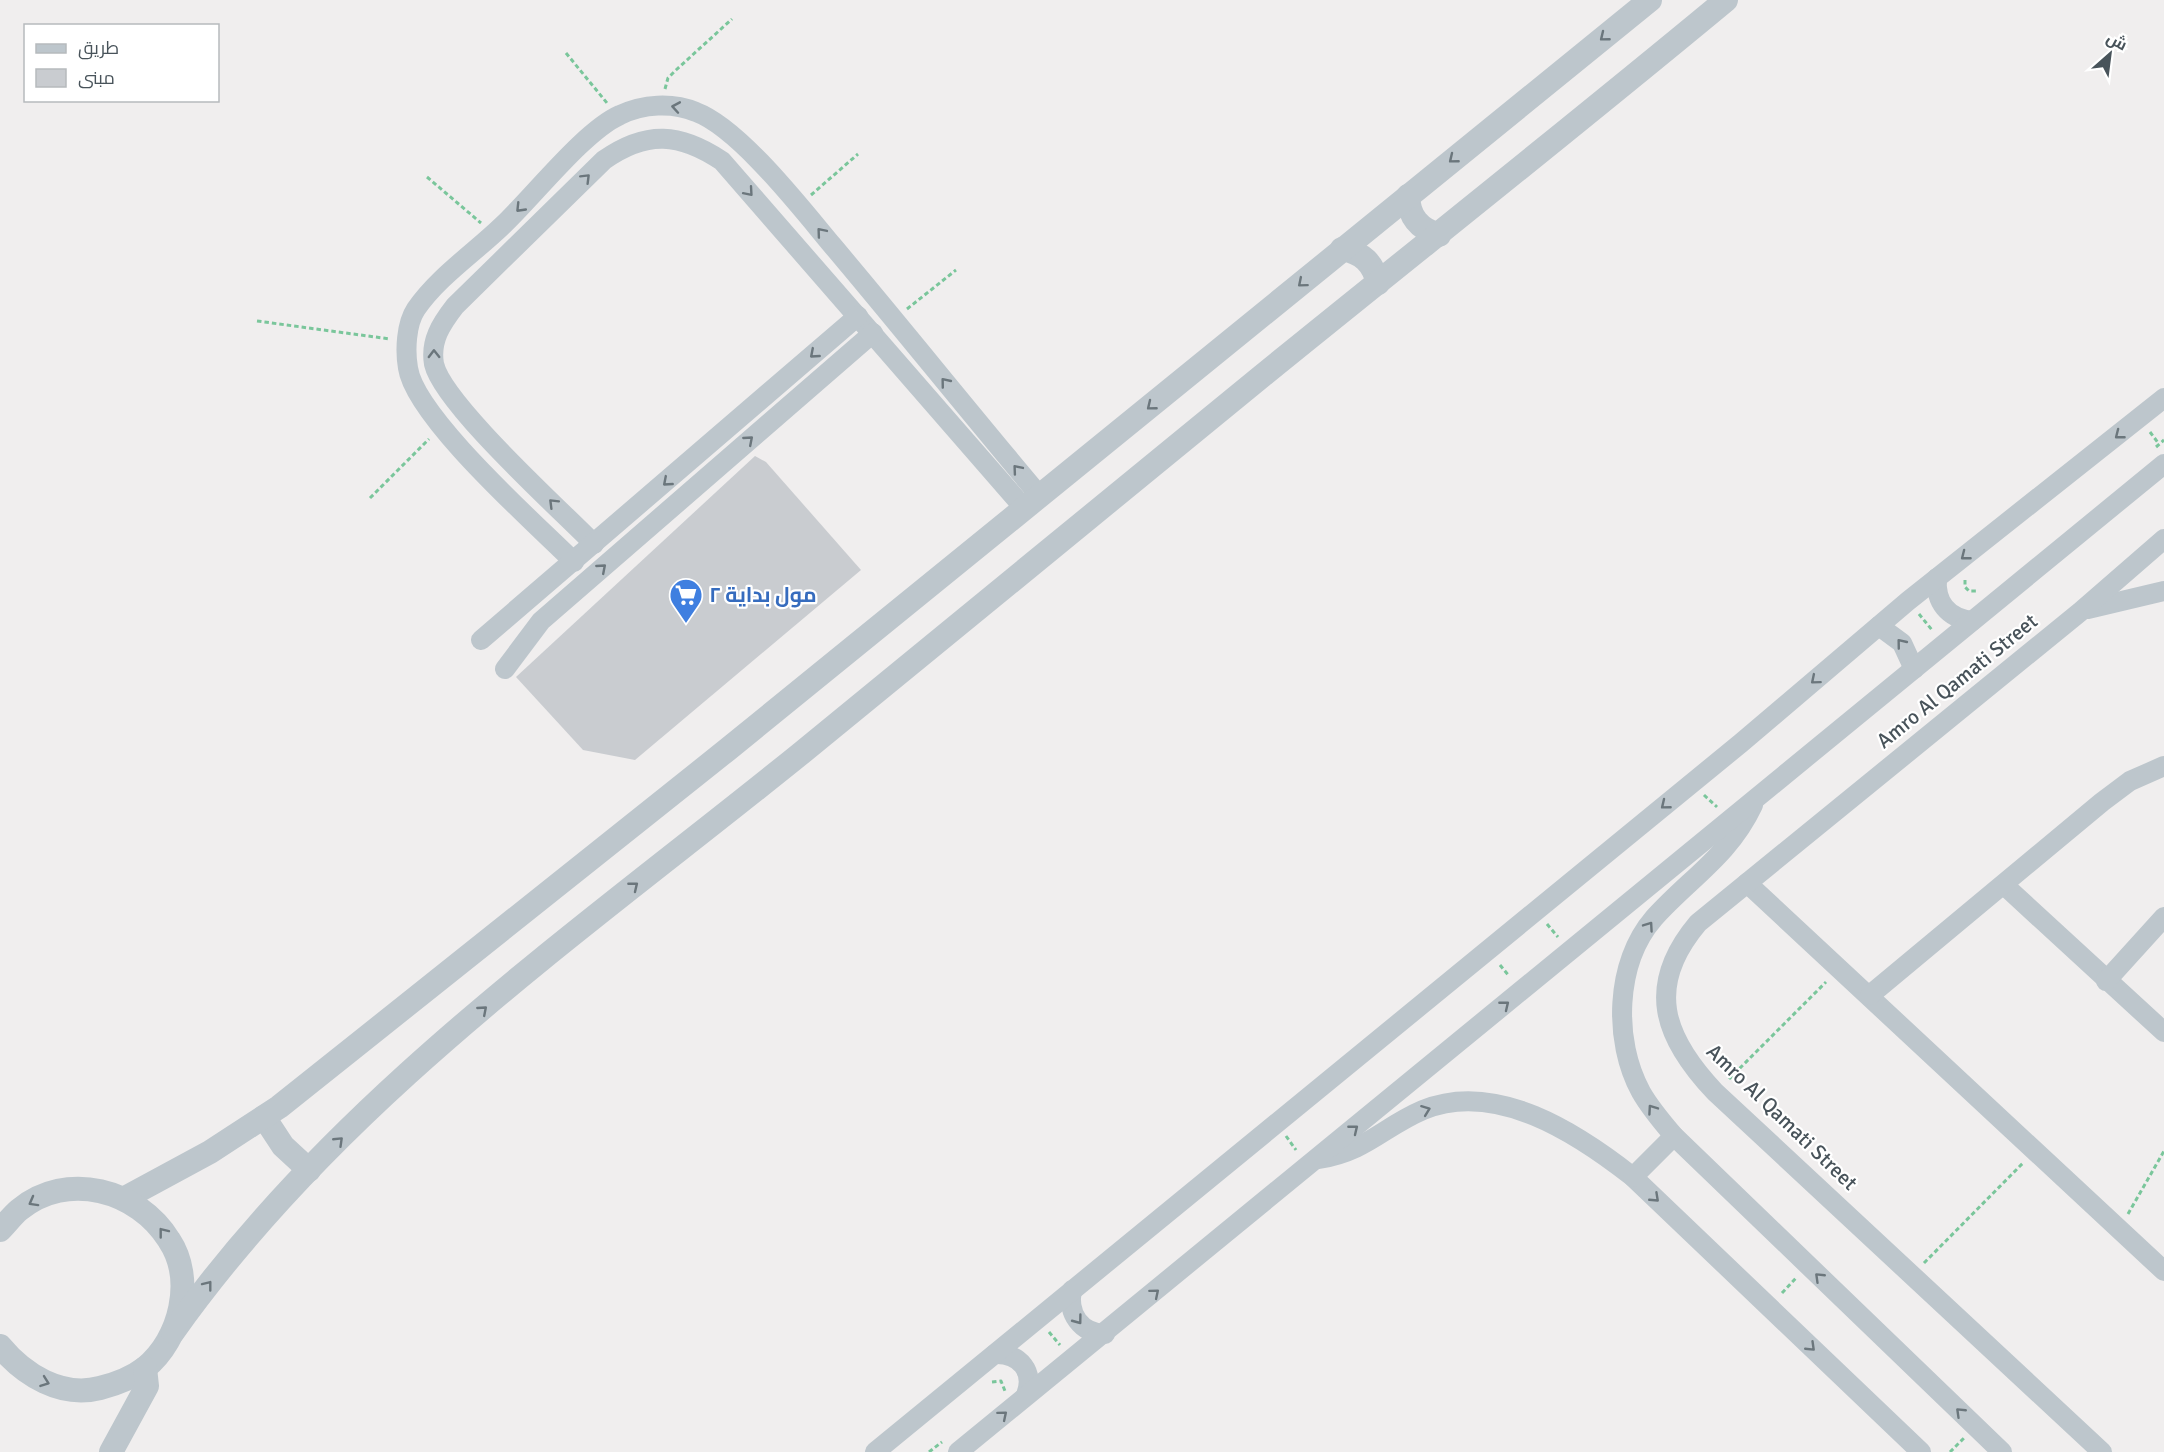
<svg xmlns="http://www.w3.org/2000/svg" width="2164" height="1452" font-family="Signika,Cairo,sans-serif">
<rect width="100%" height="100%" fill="#f0eeee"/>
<path fill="#c9ccd0" d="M755,456l11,6 95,108 -226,190 -52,-10 -67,-73z"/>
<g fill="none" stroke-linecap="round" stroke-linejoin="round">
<g stroke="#7ac69b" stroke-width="3" stroke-dasharray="4.5 3" stroke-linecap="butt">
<path d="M566,53l41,50"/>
<path d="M665,89l3,-11 8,-8 56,-51"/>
<path d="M427,177l54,46"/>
<path d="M811,195l47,-41"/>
<path d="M907,309l49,-39"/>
<path d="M257,321l133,18"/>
<path d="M2150,432l9,12"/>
<path d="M2156,447l8,-7"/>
<path d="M370,498l59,-59"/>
<path d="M1965,580v7l4,4h9"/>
<path d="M1919,614l13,16"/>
<path d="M1704,795l13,12"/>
<path d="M1547,924l11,13"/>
<path d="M1500,965l9,11"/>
<path d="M1729,1079l97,-97"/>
<path d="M1286,1136l10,14"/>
<path d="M2128,1214l36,-63"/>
<path d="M1924,1263l99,-100"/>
<path d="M1782,1293l14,-15"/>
<path d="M1049,1332l11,13"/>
<path d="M992,1382l9,-1 4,10"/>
<path d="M929,1452l13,-10"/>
<path d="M1950,1452l14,-14"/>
</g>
<g stroke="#bdc6cc" stroke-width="20">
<path d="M594,544c-33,-34 -151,-140 -160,-180 -4,-23 7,-40 21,-58l149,-146c43,-30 76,-27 118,1l302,347"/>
<path d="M574,562c-39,-39 -159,-145 -166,-194 -3,-17 -2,-44 8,-59 22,-32 58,-56 86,-83 31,-29 82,-95 118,-111 23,-11 52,-13 76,-3 43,16 105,96 136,133 70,83 137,167 207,250"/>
<path d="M1937,578c-2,24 11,40 35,43"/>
<path d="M2088,609l76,-18"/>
<path d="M1879,626l23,17 12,26"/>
<path d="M481,640l377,-324"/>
<path d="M505,669l36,-48 332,-288"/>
<path d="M1753,805c-24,51 -63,73 -99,113 -39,45 -41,123 -13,174 9,16 21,30 33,44l328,316"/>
<path d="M1747,883l417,388"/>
<path d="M2004,885l160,147"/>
<path d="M2106,981l58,-64"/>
<path d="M1870,995l232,-193 28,-21 34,-15"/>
<path d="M1319,1159c48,-8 64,-32 104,-49 73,-30 154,23 210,67l288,275"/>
<path d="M1633,1177l41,-41"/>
<path d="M1072,1290c-5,24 9,43 33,44"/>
<path d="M995,1354c25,-1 40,18 31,41"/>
<path d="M875,1452l866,-709 167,-142 256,-203"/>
<path d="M958,1452l1206,-988"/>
<path d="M2102,1452l-387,-360c-52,-55 -70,-106 -17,-169l382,-311 84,-73"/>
</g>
<g stroke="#bdc6cc" stroke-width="24">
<path d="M1408,196c1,21 11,33 31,39"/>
<path d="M1342,249c21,4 31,14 36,34"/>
<path d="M264,1117l19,29 26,24"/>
<path d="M125,1198l85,-46 69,-45 448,-357 923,-750"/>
<path d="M0,1230c6,-6 12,-14 19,-20 48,-40 119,-20 150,30 26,39 12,99 -24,128 -13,10 -29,16 -45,20 -39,10 -76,-13 -100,-42"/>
<path d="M173,1332c165,-233 407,-400 626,-577 155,-126 308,-254 463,-379 154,-125 311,-249 464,-376"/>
<path d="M111,1452l36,-66 -2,-18"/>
</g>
</g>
<defs><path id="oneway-chevron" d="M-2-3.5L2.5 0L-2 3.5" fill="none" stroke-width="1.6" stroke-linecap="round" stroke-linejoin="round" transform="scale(1.5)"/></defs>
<g stroke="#6b767c">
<use href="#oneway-chevron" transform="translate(1604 37) rotate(141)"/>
<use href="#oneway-chevron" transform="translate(676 107) rotate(-170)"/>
<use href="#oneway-chevron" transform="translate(1453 159) rotate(141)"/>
<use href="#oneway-chevron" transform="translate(586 178) rotate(-45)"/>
<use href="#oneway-chevron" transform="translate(749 192) rotate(49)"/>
<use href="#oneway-chevron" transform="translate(520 208) rotate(134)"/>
<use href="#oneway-chevron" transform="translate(821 232) rotate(-130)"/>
<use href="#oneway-chevron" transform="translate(1302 283) rotate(140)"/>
<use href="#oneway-chevron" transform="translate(434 354) rotate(-91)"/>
<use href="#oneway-chevron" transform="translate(814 354) rotate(139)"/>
<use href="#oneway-chevron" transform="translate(945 382) rotate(-129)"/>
<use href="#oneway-chevron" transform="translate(1151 406) rotate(141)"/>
<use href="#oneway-chevron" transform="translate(2119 435) rotate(142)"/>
<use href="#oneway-chevron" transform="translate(749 440) rotate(-41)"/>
<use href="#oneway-chevron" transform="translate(1017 469) rotate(-130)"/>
<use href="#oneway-chevron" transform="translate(667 482) rotate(139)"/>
<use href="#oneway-chevron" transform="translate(553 503) rotate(-135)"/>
<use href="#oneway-chevron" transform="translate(1965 556) rotate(142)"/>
<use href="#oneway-chevron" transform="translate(602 568) rotate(-41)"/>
<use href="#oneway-chevron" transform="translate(1901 643) rotate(-129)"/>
<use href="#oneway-chevron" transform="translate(1815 680) rotate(140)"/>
<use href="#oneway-chevron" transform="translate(1665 805) rotate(141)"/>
<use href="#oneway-chevron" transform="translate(634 886) rotate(-39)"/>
<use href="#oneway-chevron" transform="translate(1649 926) rotate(-55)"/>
<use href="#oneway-chevron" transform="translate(1505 1005) rotate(-39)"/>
<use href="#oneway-chevron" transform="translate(483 1010) rotate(-41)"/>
<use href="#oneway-chevron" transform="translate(1652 1109) rotate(-125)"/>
<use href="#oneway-chevron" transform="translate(1426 1110) rotate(-21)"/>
<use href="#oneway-chevron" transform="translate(1354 1129) rotate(-39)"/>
<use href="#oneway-chevron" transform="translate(339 1141) rotate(-44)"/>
<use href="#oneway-chevron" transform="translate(1655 1198) rotate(43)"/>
<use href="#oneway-chevron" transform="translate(33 1202) rotate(151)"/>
<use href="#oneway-chevron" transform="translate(163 1232) rotate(-128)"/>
<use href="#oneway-chevron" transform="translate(1819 1277) rotate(-136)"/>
<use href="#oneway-chevron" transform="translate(208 1285) rotate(-52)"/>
<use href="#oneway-chevron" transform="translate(1155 1293) rotate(-40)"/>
<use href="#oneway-chevron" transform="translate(1078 1320) rotate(53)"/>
<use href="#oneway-chevron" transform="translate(1811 1347) rotate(44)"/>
<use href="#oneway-chevron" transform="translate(45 1382) rotate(20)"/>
<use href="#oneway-chevron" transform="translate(1960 1412) rotate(-136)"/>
<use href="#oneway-chevron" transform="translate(1003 1415) rotate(-40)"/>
</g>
<defs>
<symbol id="supermarket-pin" viewBox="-11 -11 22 30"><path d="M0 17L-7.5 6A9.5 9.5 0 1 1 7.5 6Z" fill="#3f7fe0" stroke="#fff"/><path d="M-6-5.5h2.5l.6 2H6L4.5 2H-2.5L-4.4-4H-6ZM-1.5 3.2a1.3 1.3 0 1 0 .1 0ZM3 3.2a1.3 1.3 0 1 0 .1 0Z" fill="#fff"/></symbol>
</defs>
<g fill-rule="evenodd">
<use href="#supermarket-pin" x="667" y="576" width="38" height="52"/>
</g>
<g text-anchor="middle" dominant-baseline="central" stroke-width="4.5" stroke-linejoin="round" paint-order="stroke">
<g font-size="21" font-weight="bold" fill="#366cbe" stroke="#fff" text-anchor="start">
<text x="709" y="595">مول بداية ۲</text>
</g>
<g font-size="21" fill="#48535a" stroke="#fff">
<text transform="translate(1957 681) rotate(-39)">Amro Al Qamati Street</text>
<text transform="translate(1782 1117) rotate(44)">Amro Al Qamati Street</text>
</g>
</g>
<rect x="24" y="24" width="195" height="78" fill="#ffffff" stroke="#b6babd" stroke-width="1.5"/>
<rect x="36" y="44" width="30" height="9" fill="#bdc6cc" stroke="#b6babd" stroke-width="1.5"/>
<text x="78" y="54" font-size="18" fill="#48535a">طريق</text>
<rect x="36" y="69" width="30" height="18" fill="#c9ccd0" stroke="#b6babd" stroke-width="1.5"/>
<text x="78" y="84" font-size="18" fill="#48535a">مبنى</text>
<g transform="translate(2110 54) rotate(28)" stroke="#ffffff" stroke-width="4.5" paint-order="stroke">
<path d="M0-4.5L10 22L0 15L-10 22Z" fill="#48535a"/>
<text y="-9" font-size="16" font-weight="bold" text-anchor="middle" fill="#48535a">ش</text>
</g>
</svg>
